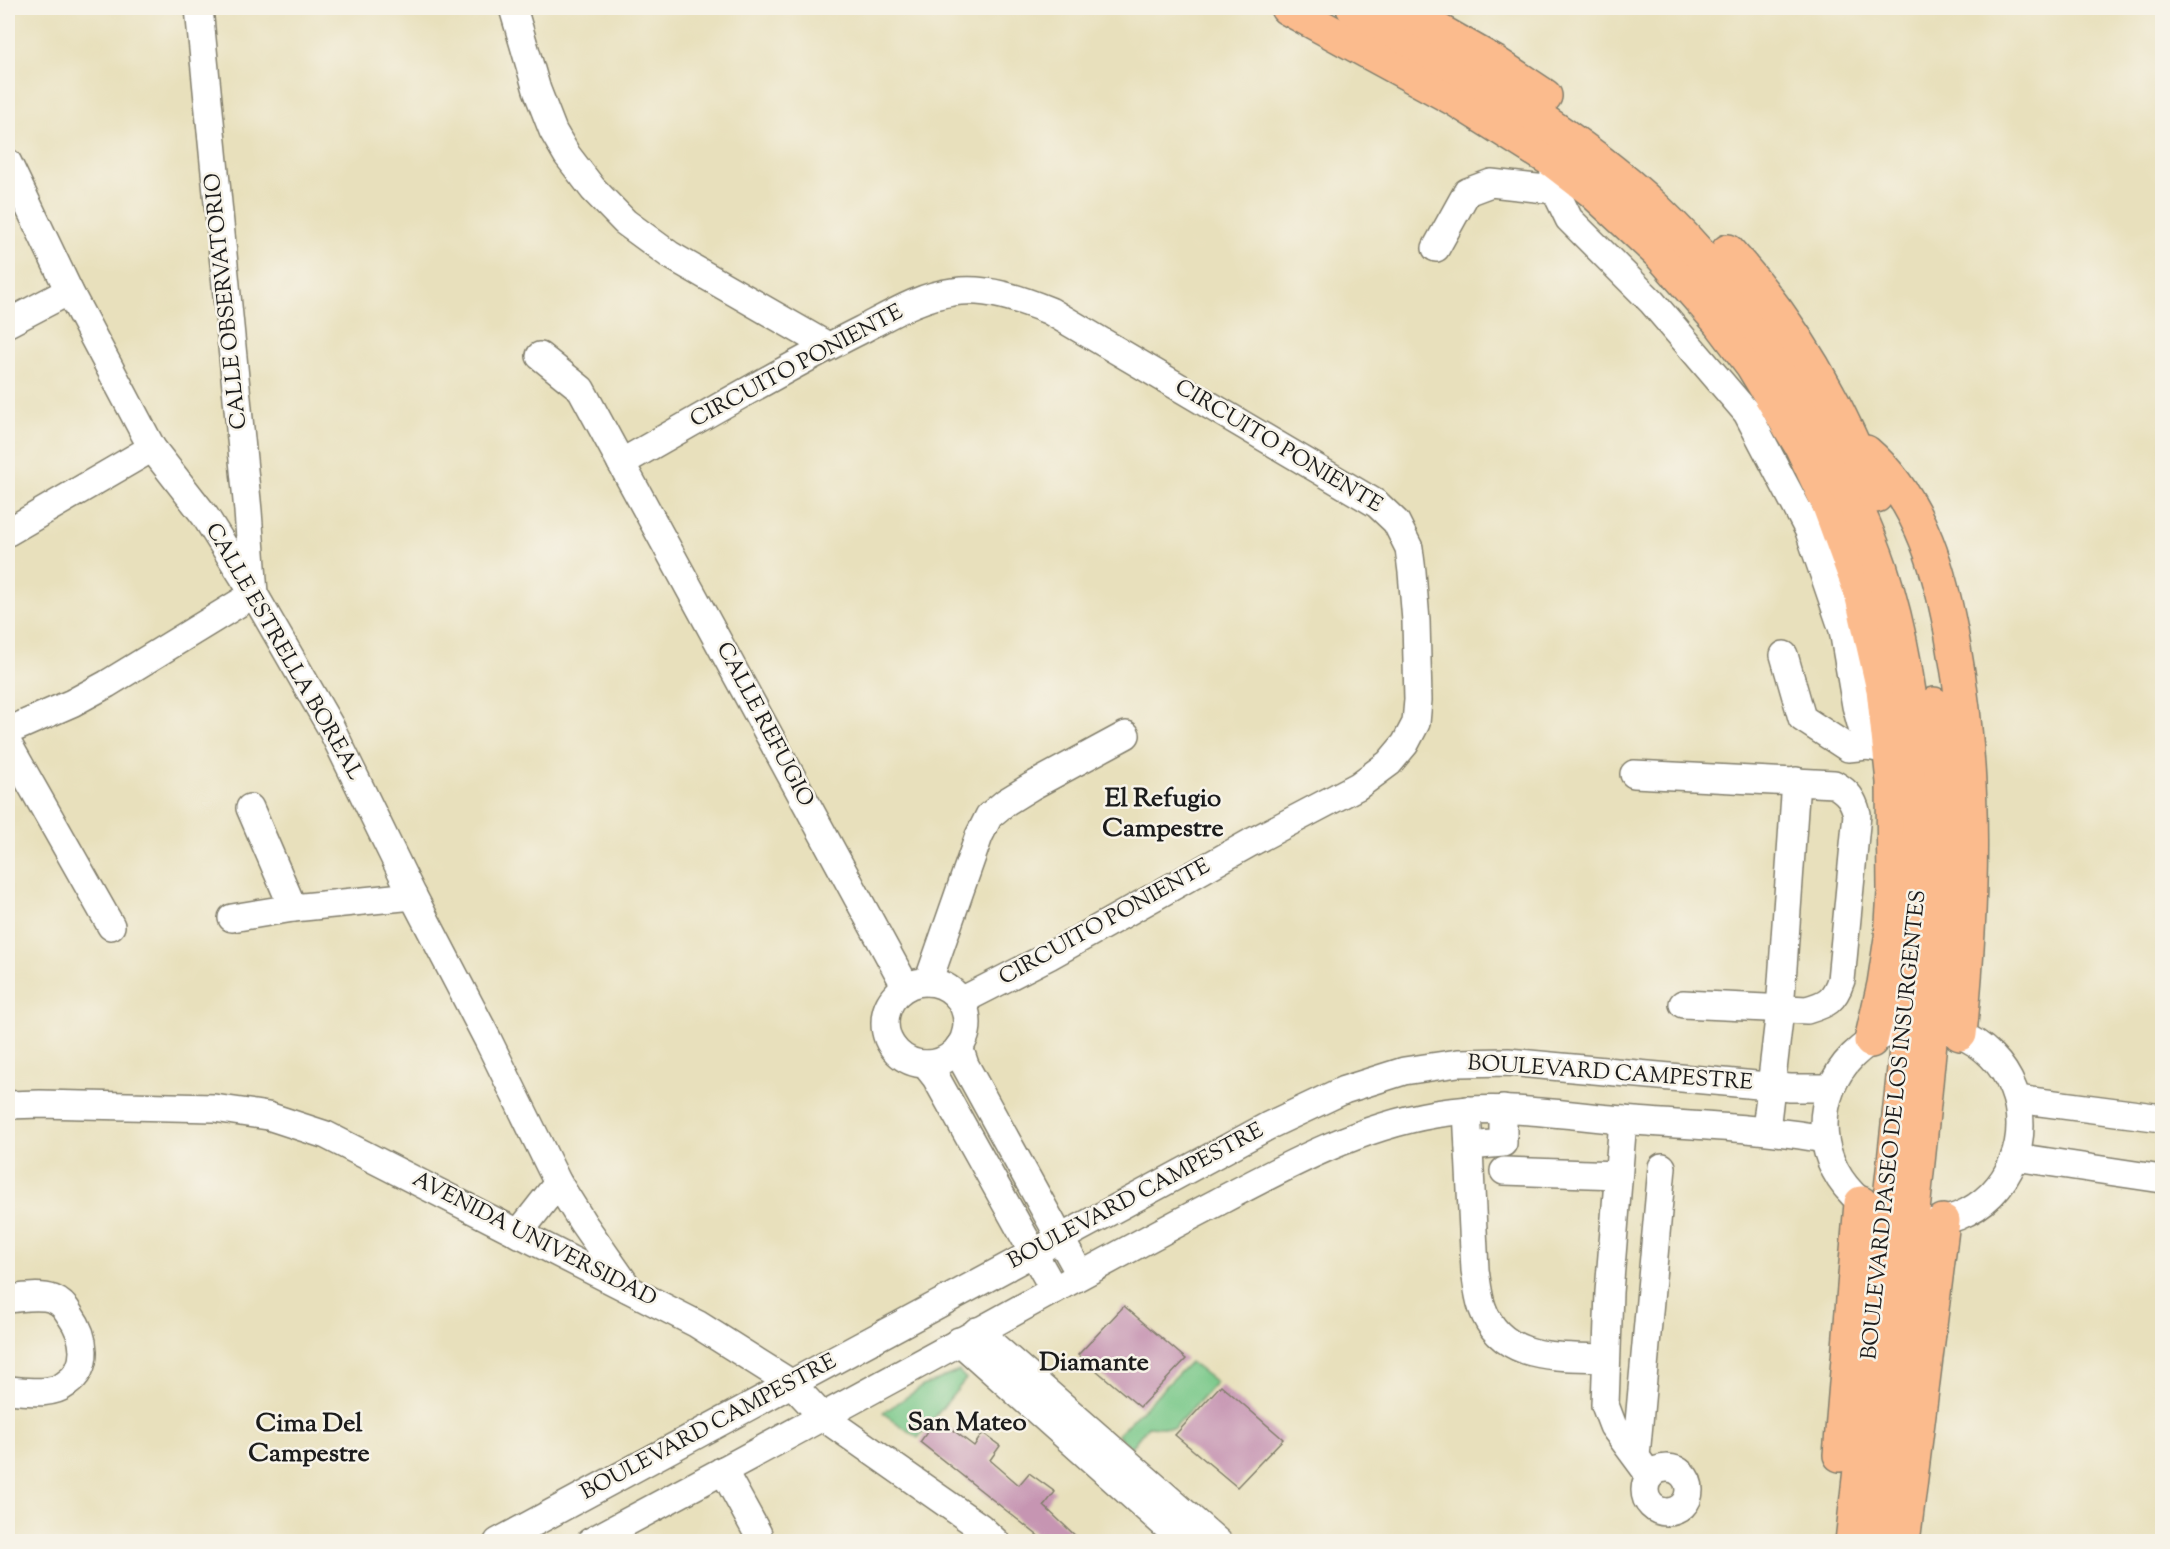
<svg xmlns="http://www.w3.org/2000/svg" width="2170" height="1549" font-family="'Sorts Mill Goudy',serif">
<rect width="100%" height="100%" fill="#f7f3e8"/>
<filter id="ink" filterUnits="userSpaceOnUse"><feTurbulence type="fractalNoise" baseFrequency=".0167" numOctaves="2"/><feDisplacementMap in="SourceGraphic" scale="12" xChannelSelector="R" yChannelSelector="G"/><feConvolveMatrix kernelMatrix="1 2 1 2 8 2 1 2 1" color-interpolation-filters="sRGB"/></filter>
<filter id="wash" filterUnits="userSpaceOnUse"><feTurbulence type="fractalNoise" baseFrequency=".008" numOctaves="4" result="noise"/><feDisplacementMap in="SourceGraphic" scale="24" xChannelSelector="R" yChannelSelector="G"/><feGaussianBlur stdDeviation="1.35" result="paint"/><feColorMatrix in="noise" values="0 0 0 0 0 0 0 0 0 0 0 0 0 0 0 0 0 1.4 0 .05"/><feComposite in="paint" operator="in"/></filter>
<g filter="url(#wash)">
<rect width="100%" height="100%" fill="#e8e0bc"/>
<g fill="#79c889" stroke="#4a7252" stroke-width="1.5">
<path d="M1190,1362l26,20 -42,46 -26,-2 -17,21 -14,-12z"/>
<path d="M959,1371l7,8 -48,59 -35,-25 40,-27z"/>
</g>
<g id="blocks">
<g fill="#c695b2">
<path d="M1124,1306l62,53 -46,48 -62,-52z"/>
<path d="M1221,1385l62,54 -46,48 -62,-52z"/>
<path d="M937,1418l37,28 9,-13 17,13 -10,14 29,25 10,-12 26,19 -11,14 38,36h-36l-126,-100z"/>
</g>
</g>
</g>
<g filter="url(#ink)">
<use href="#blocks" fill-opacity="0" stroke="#827e6c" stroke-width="1.5"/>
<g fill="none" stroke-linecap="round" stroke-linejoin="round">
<defs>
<g id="minor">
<path d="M513,8l24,82 16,41 14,24 26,34 32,33 45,33 158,91"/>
<path d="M1553,161l2,29 14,29 83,83 95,111 62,118 34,99 13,76 11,40 22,4"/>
<path d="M8,163l61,128 83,157 53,68 49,78 76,132 83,170 75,144 70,143 25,40 46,66"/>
<path d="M1436,248l31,-56 24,-9 64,7"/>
<path d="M8,323l61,-32"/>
<path d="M540,356l41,33 325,598"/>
<path d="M621,463c80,-45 158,-92 240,-133 29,-15 59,-34 92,-38 33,-5 67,7 97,19l327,193 19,18 13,26 3,24 4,49 2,79 -2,23 -11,21 -16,19 -31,23 -108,57 -201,113 -88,45"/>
<path d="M8,532l144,-84"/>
<path d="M1784,655l18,63 46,30 19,-2"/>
<path d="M8,731l64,-28 35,-19 147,-90 -6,-83 -49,-503"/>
<path d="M8,744l103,182"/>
<path d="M1634,774l200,10c14,8 19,15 23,30l-16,166c-7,21 -14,24 -34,30l-124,-6"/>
<path d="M250,808l43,100"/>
<path d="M232,918l61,-10 120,-12"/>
<path d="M928,982l51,-146 10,-20 17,-14 26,-16 94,-51"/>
<circle cx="926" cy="1023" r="41"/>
<circle cx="1922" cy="1125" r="98"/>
<path d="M959,1047l6,18 115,209"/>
<path d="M925,1064l11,14 118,212"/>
<path d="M2017,1099l145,19"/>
<path d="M8,1105l32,-1 174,4 54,8 58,19 371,189 95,60 31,33 157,110 16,15"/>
<path d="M1467,1110l8,160c2,13 3,25 7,37 19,55 77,49 124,51"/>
<path d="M1623,1120l-14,172 -4,113 8,21 37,50"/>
<path d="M1766,1130l14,-120 16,-229"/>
<path d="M1469,1146l34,-3v-34"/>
<path d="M2015,1157l147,22"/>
<path d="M1504,1171l114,4"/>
<path d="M518,1234l40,-51"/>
<path d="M8,1299c14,-1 31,-5 45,0 8,3 13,9 17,16 15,21 21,52 -4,69 -15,12 -41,7 -58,6"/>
<path d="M977,1331l241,211"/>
<path d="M959,1341l225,201"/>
<path d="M1636,1456l26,-289"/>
<circle cx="1667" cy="1490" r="22"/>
<path d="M723,1470l35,64"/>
<path d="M498,1542l772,-417 74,-35 60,-19 54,-8 50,-1 282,26h40"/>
<path d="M590,1542c155,-83 309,-166 462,-251 55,-30 110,-60 166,-89 68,-36 140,-75 217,-88 64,-11 125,1 188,6 67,6 135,7 201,19"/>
</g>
<g id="major">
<path d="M1287,8l169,92 97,61 39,30 67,62 62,71 31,41 49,81 27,57 33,90 22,96 10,93 1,110 -3,46 -7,46 -13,57"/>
<path d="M1353,8c105,60 214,117 303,201 70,66 124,144 167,229 21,43 43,86 58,131 61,189 35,389 14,583 -14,130 -28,260 -43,390"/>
<path d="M1399,8l95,54 51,34"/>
<path d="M1728,251c39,43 74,93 101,144 18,32 32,67 47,101"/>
<path d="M1866,452c56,48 76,125 88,196 23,128 19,257 6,386"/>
<path d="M1840,1455l21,-252"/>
<path d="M1879,1542c16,-150 31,-299 46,-448 12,-130 29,-260 9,-390"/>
<path d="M1903,1542l40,-321"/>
</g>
</defs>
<use href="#minor" stroke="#827e6c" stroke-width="30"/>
<use href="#major" stroke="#827e6c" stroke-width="36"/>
<use href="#minor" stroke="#fff" stroke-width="27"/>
<use href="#major" stroke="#fbbb8d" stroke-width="33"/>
</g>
</g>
<g text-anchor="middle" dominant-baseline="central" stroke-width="5" stroke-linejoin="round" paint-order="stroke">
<g font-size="22" fill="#1c1c1c" stroke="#f7f3e8">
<text transform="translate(227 301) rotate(-96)">CALLE OBSERVATORIO</text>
<text transform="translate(797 367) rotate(-28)">CIRCUITO PONIENTE</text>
<text transform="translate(1278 447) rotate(31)">CIRCUITO PONIENTE</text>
<text transform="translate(283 652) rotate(60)">CALLE ESTRELLA BOREAL</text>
<text transform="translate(764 725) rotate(62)">CALLE REFUGIO</text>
<text transform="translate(1105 923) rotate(-29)">CIRCUITO PONIENTE</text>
<text transform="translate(1610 1074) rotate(4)">BOULEVARD CAMPESTRE</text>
<text transform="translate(1895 1125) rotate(-84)">BOULEVARD PASEO DE LOS INSURGENTES</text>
<text transform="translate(1136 1197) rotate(-28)">BOULEVARD CAMPESTRE</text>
<text transform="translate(534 1240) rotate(27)">AVENIDA UNIVERSIDAD</text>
<text transform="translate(709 1428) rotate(-28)">BOULEVARD CAMPESTRE</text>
</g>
<g font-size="26" font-weight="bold" fill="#1c1c1c" stroke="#f7f3e8">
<text x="1163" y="799">El Refugio<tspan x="1163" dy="30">Campestre</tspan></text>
<text x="1094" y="1363">Diamante</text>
<text x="967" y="1423">San Mateo</text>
<text x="309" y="1424">Cima Del<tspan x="309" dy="30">Campestre</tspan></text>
</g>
</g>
<rect width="2170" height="1549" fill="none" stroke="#f7f3e8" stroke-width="30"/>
</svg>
